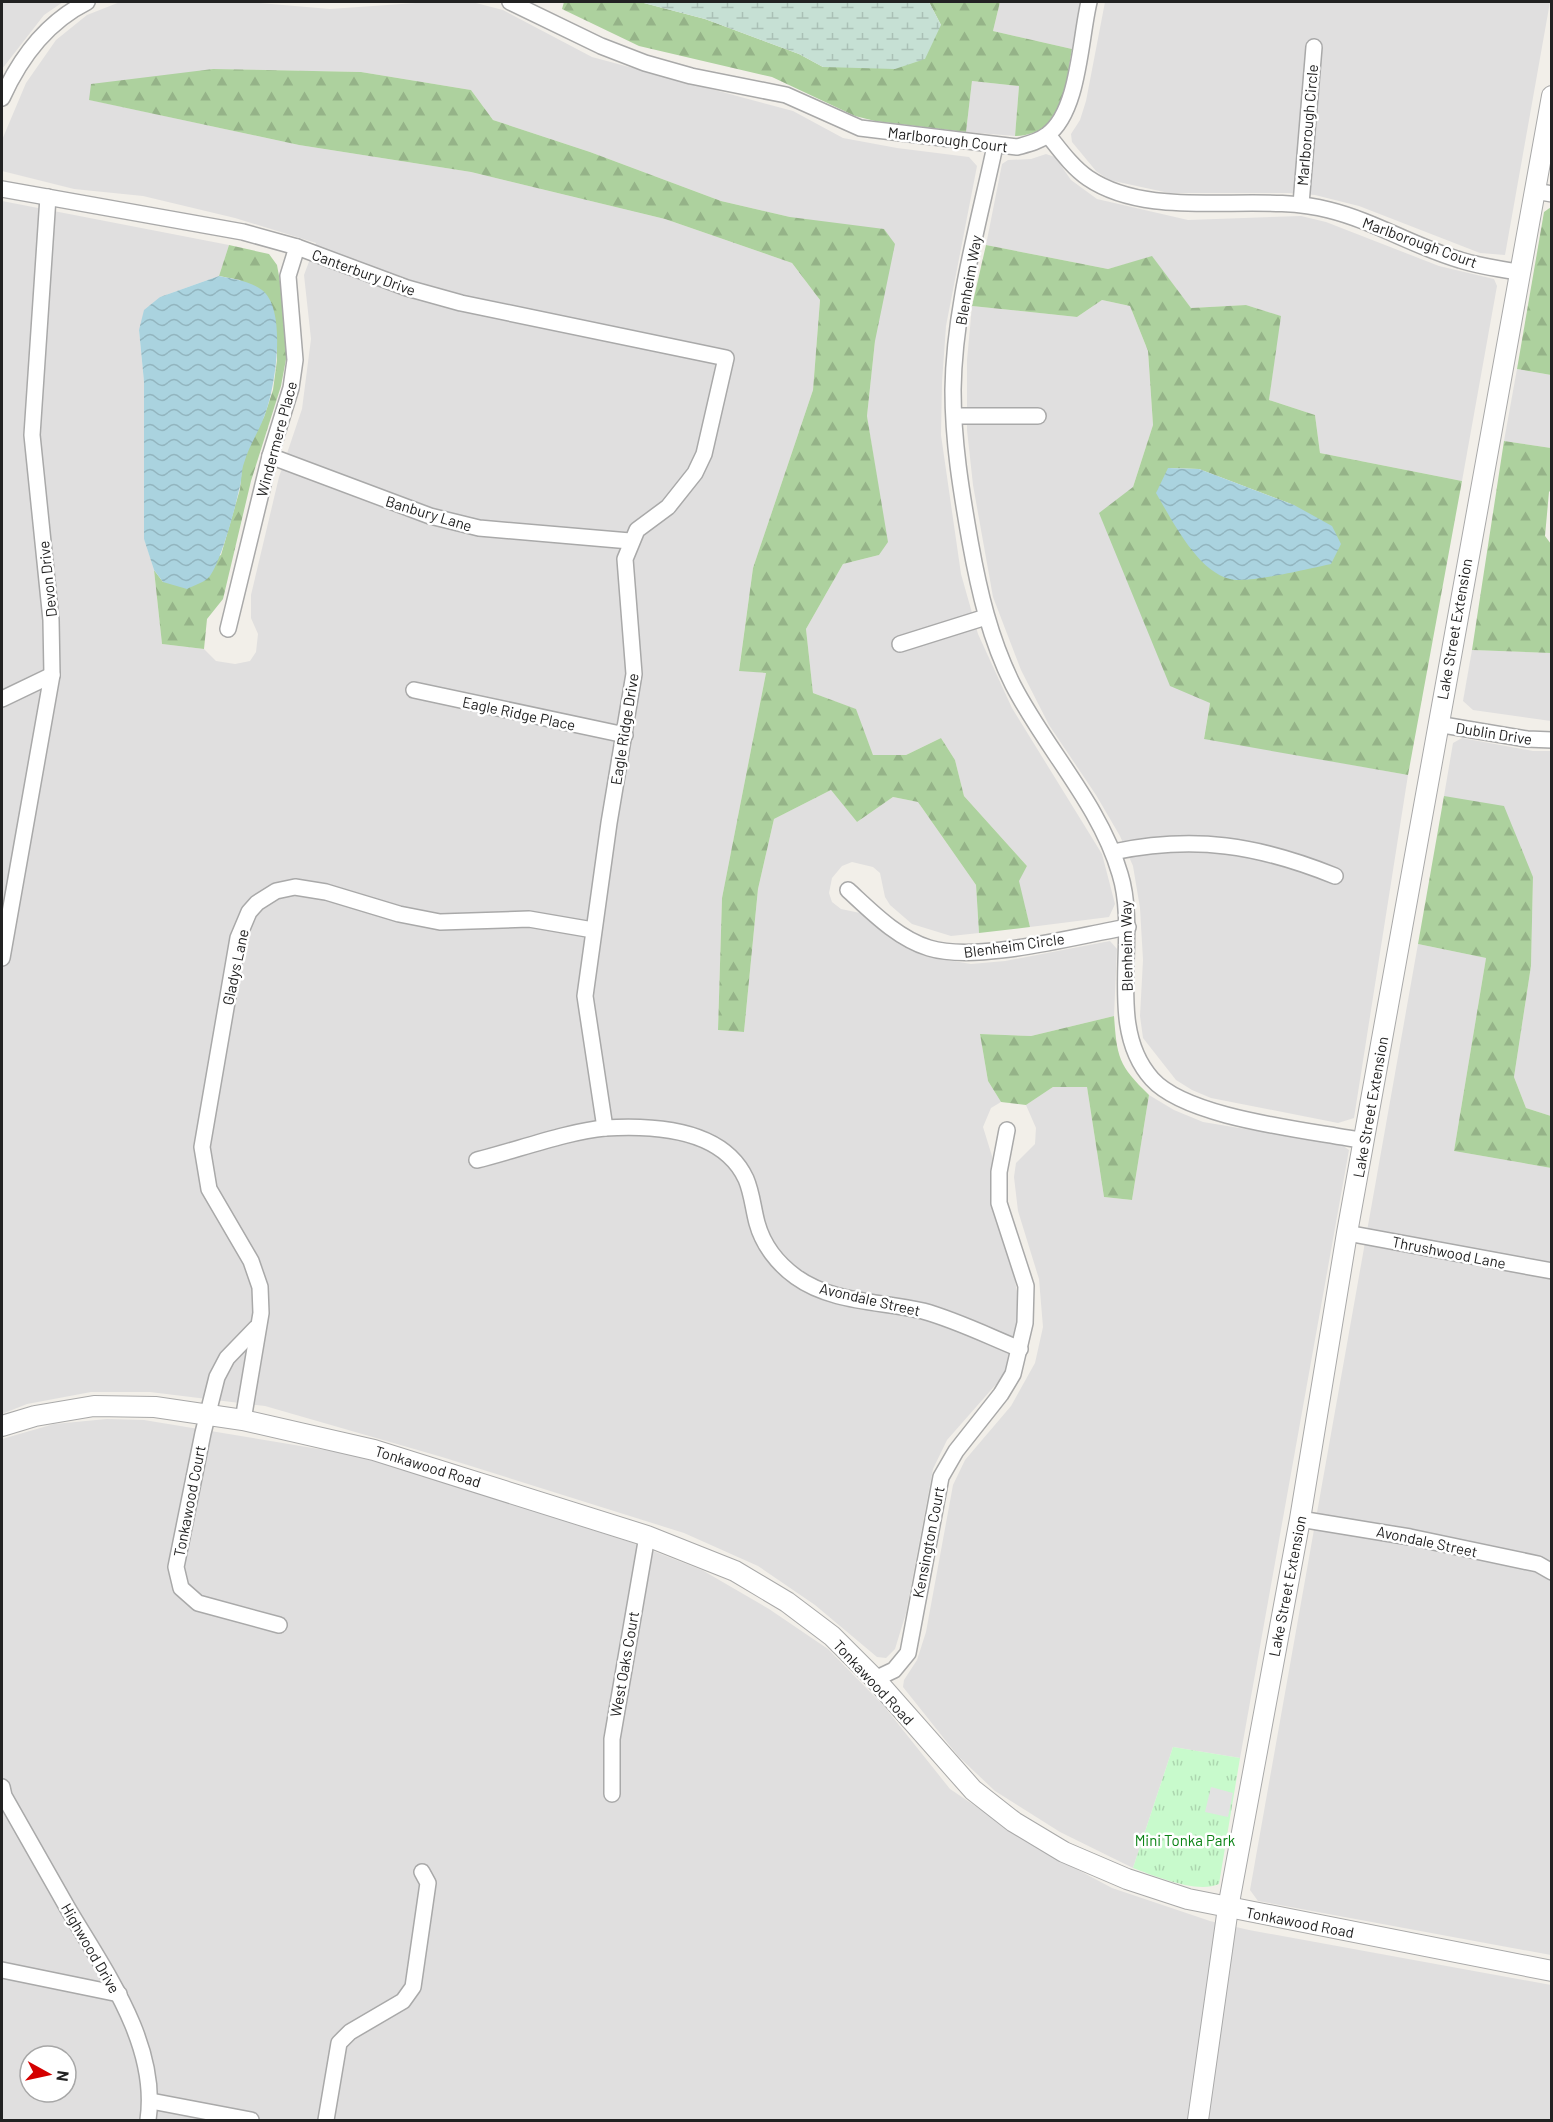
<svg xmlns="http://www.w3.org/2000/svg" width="1553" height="2122" font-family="Barlow,sans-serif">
<defs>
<pattern id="forest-firs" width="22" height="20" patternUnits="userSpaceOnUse" patternTransform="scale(1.5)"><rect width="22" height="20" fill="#add19e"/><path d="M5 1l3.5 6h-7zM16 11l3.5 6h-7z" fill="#95b388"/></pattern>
<pattern id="wetland-marsh" width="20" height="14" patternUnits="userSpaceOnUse" patternTransform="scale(1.5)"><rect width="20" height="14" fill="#c6e0d4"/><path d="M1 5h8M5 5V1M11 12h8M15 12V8" fill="none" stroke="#aac0b6"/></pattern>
<pattern id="park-tufts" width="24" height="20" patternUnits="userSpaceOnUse" patternTransform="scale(1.5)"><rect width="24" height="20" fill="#c8facc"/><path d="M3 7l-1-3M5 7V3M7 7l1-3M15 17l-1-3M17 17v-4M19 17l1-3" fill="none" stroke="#acd6af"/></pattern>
<pattern id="water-waves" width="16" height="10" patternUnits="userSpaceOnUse" patternTransform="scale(1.5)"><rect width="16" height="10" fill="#aad3df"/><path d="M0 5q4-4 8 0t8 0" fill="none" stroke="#92b5bf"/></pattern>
</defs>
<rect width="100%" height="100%" fill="#f2efe9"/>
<g fill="#e0dfdf" fill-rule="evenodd">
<path d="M2,2h61l-19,13 -42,54z"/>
<path d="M120,2h128l82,7 100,-7h42l31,8 89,47 201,54 50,27 54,10 72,9 8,9 -31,160 -4,56 -1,53 20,139 17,60 34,74 90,146 13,50 -6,13 -79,10 -12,-46 9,-15 -63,-70 -9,-36 -14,-22 -35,17h-33l-18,-46 -42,-16 -7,-64 37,-65 36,-9 8,-13 -20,-126 8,-75 -85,-124 -69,-16 -131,-49 -97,-32 -22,-30 -110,-18 -148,-3 -123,31 209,45 172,27 194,47 127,44 28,37 -7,90 -60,178 -14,102 27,3 -44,225 -4,132 26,2 14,-143 16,-70 57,-29 26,32 36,-25 25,5 58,83 3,48 -28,3 -39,-12 -22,-19 -5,-8 -5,-24 -7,-6 -21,-5 -10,4 -10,12 -3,15 3,9 9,7 24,5 31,25 28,17 47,8 34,-3 105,-20 7,8 -3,67 -83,20 -51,-2 8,47 13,21 -10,6 -8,19 9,29 -1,49 22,64 5,29 1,22 -13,53 -59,67 -14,29 -27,144 -11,36 -9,9 -9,-1 -62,-52 -57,-39 -74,-33 -242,-76 -177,-51 -115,-14h-59l-64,12 -25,10v-1213l227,44 -10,31 -59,21 -21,33 5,52v156l10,32 8,74 42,5 12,12 19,3 15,-3 6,-9 2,-18 -7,-16v-23l28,-118 23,-68 9,-70 -7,-64 12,-32 -81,-25 -92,-22 -69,-7 -72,-18v-31l24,-57 30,-43 31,-25z"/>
<path d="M1000,2h81l-9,47 -79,-18z"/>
<path d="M1105,2h445l-45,253 -25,-2 -121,-47 -44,-11 -27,-2h-119l-60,-13 -13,-9 -24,-29 -1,-8 9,-14 6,-19z"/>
<path d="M972,81l47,5 -4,50 -49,-4z"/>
<path d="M1046,154l9,3 16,23 26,19 91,21 113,-4 25,6 113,44 55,13 3,7 -35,195 -142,-28 -5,-38 -46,-15 11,-84 -34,-11 -55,3 -39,-51 -44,12 -122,-24 16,-81 6,-4 23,-1z"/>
<path d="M1102,300l28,6 18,45 5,74 -20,62 77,216 -6,35 204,37 -54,343 -16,5 -127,-25 -19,-8 -16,-10 -33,-42 -3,-22 3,-56 -3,-52 -7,-42 -13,-30 -24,-41 -47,-70 -28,-55 -28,-73 -20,-112 -6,-55v-70l5,-54 105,11z"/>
<path d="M1517,369l34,6v73l-47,-7z"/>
<path d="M1472,650l79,3v68l-78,-11 -10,-9z"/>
<path d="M1462,738l71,13h18v365l-25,-8 -12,-31 17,-111 2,-89 -89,-81 9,-53z"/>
<path d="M1418,944l68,14 -32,193 97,17v787l-293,-54 -8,-11z"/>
<path d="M1053,1087h34l17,110 28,3 17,-105 25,15 29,12 139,23 7,5 -109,608 -67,-11 -40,121 -73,-36 -65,-41 -37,-35 -55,-69 1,-7 13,-20 9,-28 27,-147 12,-25 46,-54 24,-43 8,-36 -4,-48 -21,-68 -4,-34 2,-14 19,-19 1,-16 -10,-23z"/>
<path d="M107,1419l37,1 217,36 269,86 72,28 67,39 59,40 55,56 67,84 89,60 73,39 98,33 39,9 302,55v135h-1549v-681l52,-15zM30,2056h36v36h-36z"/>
</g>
<g fill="url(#forest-firs)" fill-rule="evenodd">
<path d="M564,2h76l65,17 94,35 24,13 118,-42 -12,-23h71l-7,29 79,18c-7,39 -8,86 -57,87l4,-50 -47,-5 -6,51 -91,-11 -20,-5 -83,-39 -133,-31 -77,-37z"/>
<path d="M213,69l148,3 110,18 22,30 97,32 131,49 69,16 94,12 11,15 -20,97 -8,75 21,126 -9,13 -36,9 -37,65 7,64 43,16 17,46h33l35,-17 14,22 9,36 63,70 -8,15 11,46 -51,6 -3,-48 -58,-83 -25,-5 -36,25 -26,-32 -57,29 -16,70 -14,143 -26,-2 4,-132 44,-225 -27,-2 14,-103 60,-178 7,-90 -28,-37 -127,-44 -194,-47 -172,-27 -210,-45 2,-16z"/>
<path d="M1551,207h1l-1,168 -34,-6 27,-157z"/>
<path d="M229,245l40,9 8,11 8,44 2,45 -6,32 -30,95 -28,118 -16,20 -3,30 -42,-5 -8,-74 9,12 58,-27 19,-66 2,-23 7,-21 15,-28 9,-27 4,-30v-13l-37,-67 -21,-4z"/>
<path d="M986,245l122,24 44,-13 39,52 55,-3 35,11 -12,84 46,15 5,38 142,28 -54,294 -204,-36 6,-36 -40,-17 -71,-173 34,-26 20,-62 -5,-74 -18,-45 -28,-6 -25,17 -105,-11zM1168,468l31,1 95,36z"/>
<path d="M1504,441l47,7v42l-2,2 -4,44 6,8v109l-79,-3z"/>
<path d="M1444,796l60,10 29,71 -2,89 -17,111 12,31 25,8v52l-97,-17 32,-193 -68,-14z"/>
<path d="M1114,1016c3,41 4,49 35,79l-17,105 -28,-3 -17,-110h-34l-27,18 -25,-3 -13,-21 -8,-47 51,2z"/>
</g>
<path fill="url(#wetland-marsh)" d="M640,2h289l12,23 -16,34 -30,10 -72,-2 -24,-13 -94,-35z"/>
<path fill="url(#park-tufts)" d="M1173,1747l67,11 -21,126c-22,10 -64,-8 -86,-16z"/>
<path fill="#e2e2e2" d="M1211,1787l22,6 -5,24 -23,-5z"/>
<g fill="url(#water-waves)">
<path d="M219,276c14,3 31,5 43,14 26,20 13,101 2,127 -6,16 -15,29 -20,46 -3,8 -2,18 -5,27 -4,19 -18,71 -29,86 -4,6 -16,9 -23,13l-24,-7 -9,-12 -10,-31v-157l-5,-52 5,-20 16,-13z"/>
<path d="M1168,468l31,1 95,36 38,21 9,18 -10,20c-20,4 -83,20 -101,15 -33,-8 -58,-59 -74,-86z"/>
</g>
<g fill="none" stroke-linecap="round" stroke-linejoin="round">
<defs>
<g id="minor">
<path d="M510,2l91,44 44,17 46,13 95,19 74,33 157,19c11,-3 21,-5 30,-12 32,-23 33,-96 42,-133"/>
<path d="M2,98c18,-40 45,-76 85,-96"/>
<path d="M1048,135c12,15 24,32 40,43 65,44 168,13 241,32 45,11 86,37 131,50 19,6 39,9 58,12"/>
<path d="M995,146c-17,80 -41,163 -42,244 0,52 8,100 17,151 9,50 20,98 43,144 33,64 87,120 107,189 20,64 -16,152 32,205 36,40 157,51 212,62"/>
<path d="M2,189l241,43 54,15 110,41 54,15 265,55 -22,96 -9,19 -27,34 -31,23 -12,29 9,115 -25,149 -24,173 20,132"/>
<path d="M1535,191l17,3"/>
<path d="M1301,204l13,-157"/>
<path d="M955,416h83"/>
<path d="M270,456l160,60 49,12 151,13"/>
<path d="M228,629l42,-173 21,-68 4,-28 -7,-84 9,-29"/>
<path d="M900,644l86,-27"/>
<path d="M414,690l211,45"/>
<path d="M2,699l50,-24"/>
<path d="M1437,724l90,15 25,1"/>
<path d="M1113,852c82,-17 145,-7 222,24"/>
<path d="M848,890c24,22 49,48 81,58 49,15 146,-12 199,-21"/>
<path d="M2,958l50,-283 -1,-55 -19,-185 16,-238"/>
<path d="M477,1160c37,-9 92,-29 128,-32 49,-3 118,1 141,51 6,14 7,29 11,44 6,22 21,41 39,54 36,26 85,24 127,34 33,9 65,25 97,38"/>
<path d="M1347,1233l205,38"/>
<path d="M256,1328l-29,30 -10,19 -14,56 -27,134 5,21 17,15 81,22"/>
<path d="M243,1420l18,-107 -1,-26 -9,-26 -42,-72 -7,-42 36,-209 11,-26 8,-9 19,-12 19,-4 31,5 73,22 41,8 89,-3 64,11"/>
<path d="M1300,1519l110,18 128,27 14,8"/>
<path d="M875,1679l19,-9 14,-17 33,-176 15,-26 45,-57 12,-20 12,-51 1,-37 -27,-83v-31l8,-42"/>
<path d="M2,1787l2,9c21,37 42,74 63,111 37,63 92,137 81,213"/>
<path d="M612,1794v-55l35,-203"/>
<path d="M2,1970l117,24"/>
<path d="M151,2101l100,19"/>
<path d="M326,2120l13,-77 11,-11 53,-31 10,-14 15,-104 -6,-11"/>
</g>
<g id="tertiary">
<path d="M2,1426l33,-10 59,-10 61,1 88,13 131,30 273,86 88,35 52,31 45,34 43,43 98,111 41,32 50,30 63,27 61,20 364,72"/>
<path d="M1198,2120l30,-212 72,-389 47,-286 205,-1137"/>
</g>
</defs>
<use href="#minor" stroke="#a9a9a9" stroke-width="18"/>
<use href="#tertiary" stroke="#a9a9a9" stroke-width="22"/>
<use href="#minor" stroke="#fff" stroke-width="15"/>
<use href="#tertiary" stroke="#fff" stroke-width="20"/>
</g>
<g text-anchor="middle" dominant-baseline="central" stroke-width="5" stroke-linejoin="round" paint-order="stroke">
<g font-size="15" fill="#222" stroke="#fff">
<text transform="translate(1307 125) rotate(-85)">Marlborough Circle</text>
<text transform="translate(948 139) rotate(7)">Marlborough Court</text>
<text transform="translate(1420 242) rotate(20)">Marlborough Court</text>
<text transform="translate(364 272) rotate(20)">Canterbury Drive</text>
<text transform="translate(968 280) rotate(-80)">Blenheim Way</text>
<text transform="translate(276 439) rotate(-75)">Windermere Place</text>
<text transform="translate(429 513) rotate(17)">Banbury Lane</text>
<text transform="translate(47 579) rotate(-96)">Devon Drive</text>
<text transform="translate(1454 629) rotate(-80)">Lake Street Extension</text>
<text transform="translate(519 713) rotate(12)">Eagle Ridge Place</text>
<text transform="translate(624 729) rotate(-81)">Eagle Ridge Drive</text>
<text transform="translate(1494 733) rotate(9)">Dublin Drive</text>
<text transform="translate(1014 945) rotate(-8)">Blenheim Circle</text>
<text transform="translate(1126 946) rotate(-91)">Blenheim Way</text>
<text transform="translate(235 967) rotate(-78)">Gladys Lane</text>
<text transform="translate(1370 1107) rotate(-80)">Lake Street Extension</text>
<text transform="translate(1449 1252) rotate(11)">Thrushwood Lane</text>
<text transform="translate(870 1299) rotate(13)">Avondale Street</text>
<text transform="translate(428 1466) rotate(17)">Tonkawood Road</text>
<text transform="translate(189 1501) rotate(-79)">Tonkawood Court</text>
<text transform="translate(1427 1541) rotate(12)">Avondale Street</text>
<text transform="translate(928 1542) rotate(-79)">Kensington Court</text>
<text transform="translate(1287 1586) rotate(-79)">Lake Street Extension</text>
<text transform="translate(624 1664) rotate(-80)">West Oaks Court</text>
<text transform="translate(874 1682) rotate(47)">Tonkawood Road</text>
<text transform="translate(1300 1922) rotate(11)">Tonkawood Road</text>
<text transform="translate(91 1948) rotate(60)">Highwood Drive</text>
</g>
<g font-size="15" fill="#0c8416" stroke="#fff">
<text x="1185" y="1840">Mini Tonka Park</text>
</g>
</g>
<rect width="1553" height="2122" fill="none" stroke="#222222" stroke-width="6"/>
<g transform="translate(48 2074) rotate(98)"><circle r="28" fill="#ffffff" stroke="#a7a7a7" stroke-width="1.5"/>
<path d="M0-4.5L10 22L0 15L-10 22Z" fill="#d40000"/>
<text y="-9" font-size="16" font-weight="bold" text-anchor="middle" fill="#222222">N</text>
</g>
</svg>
